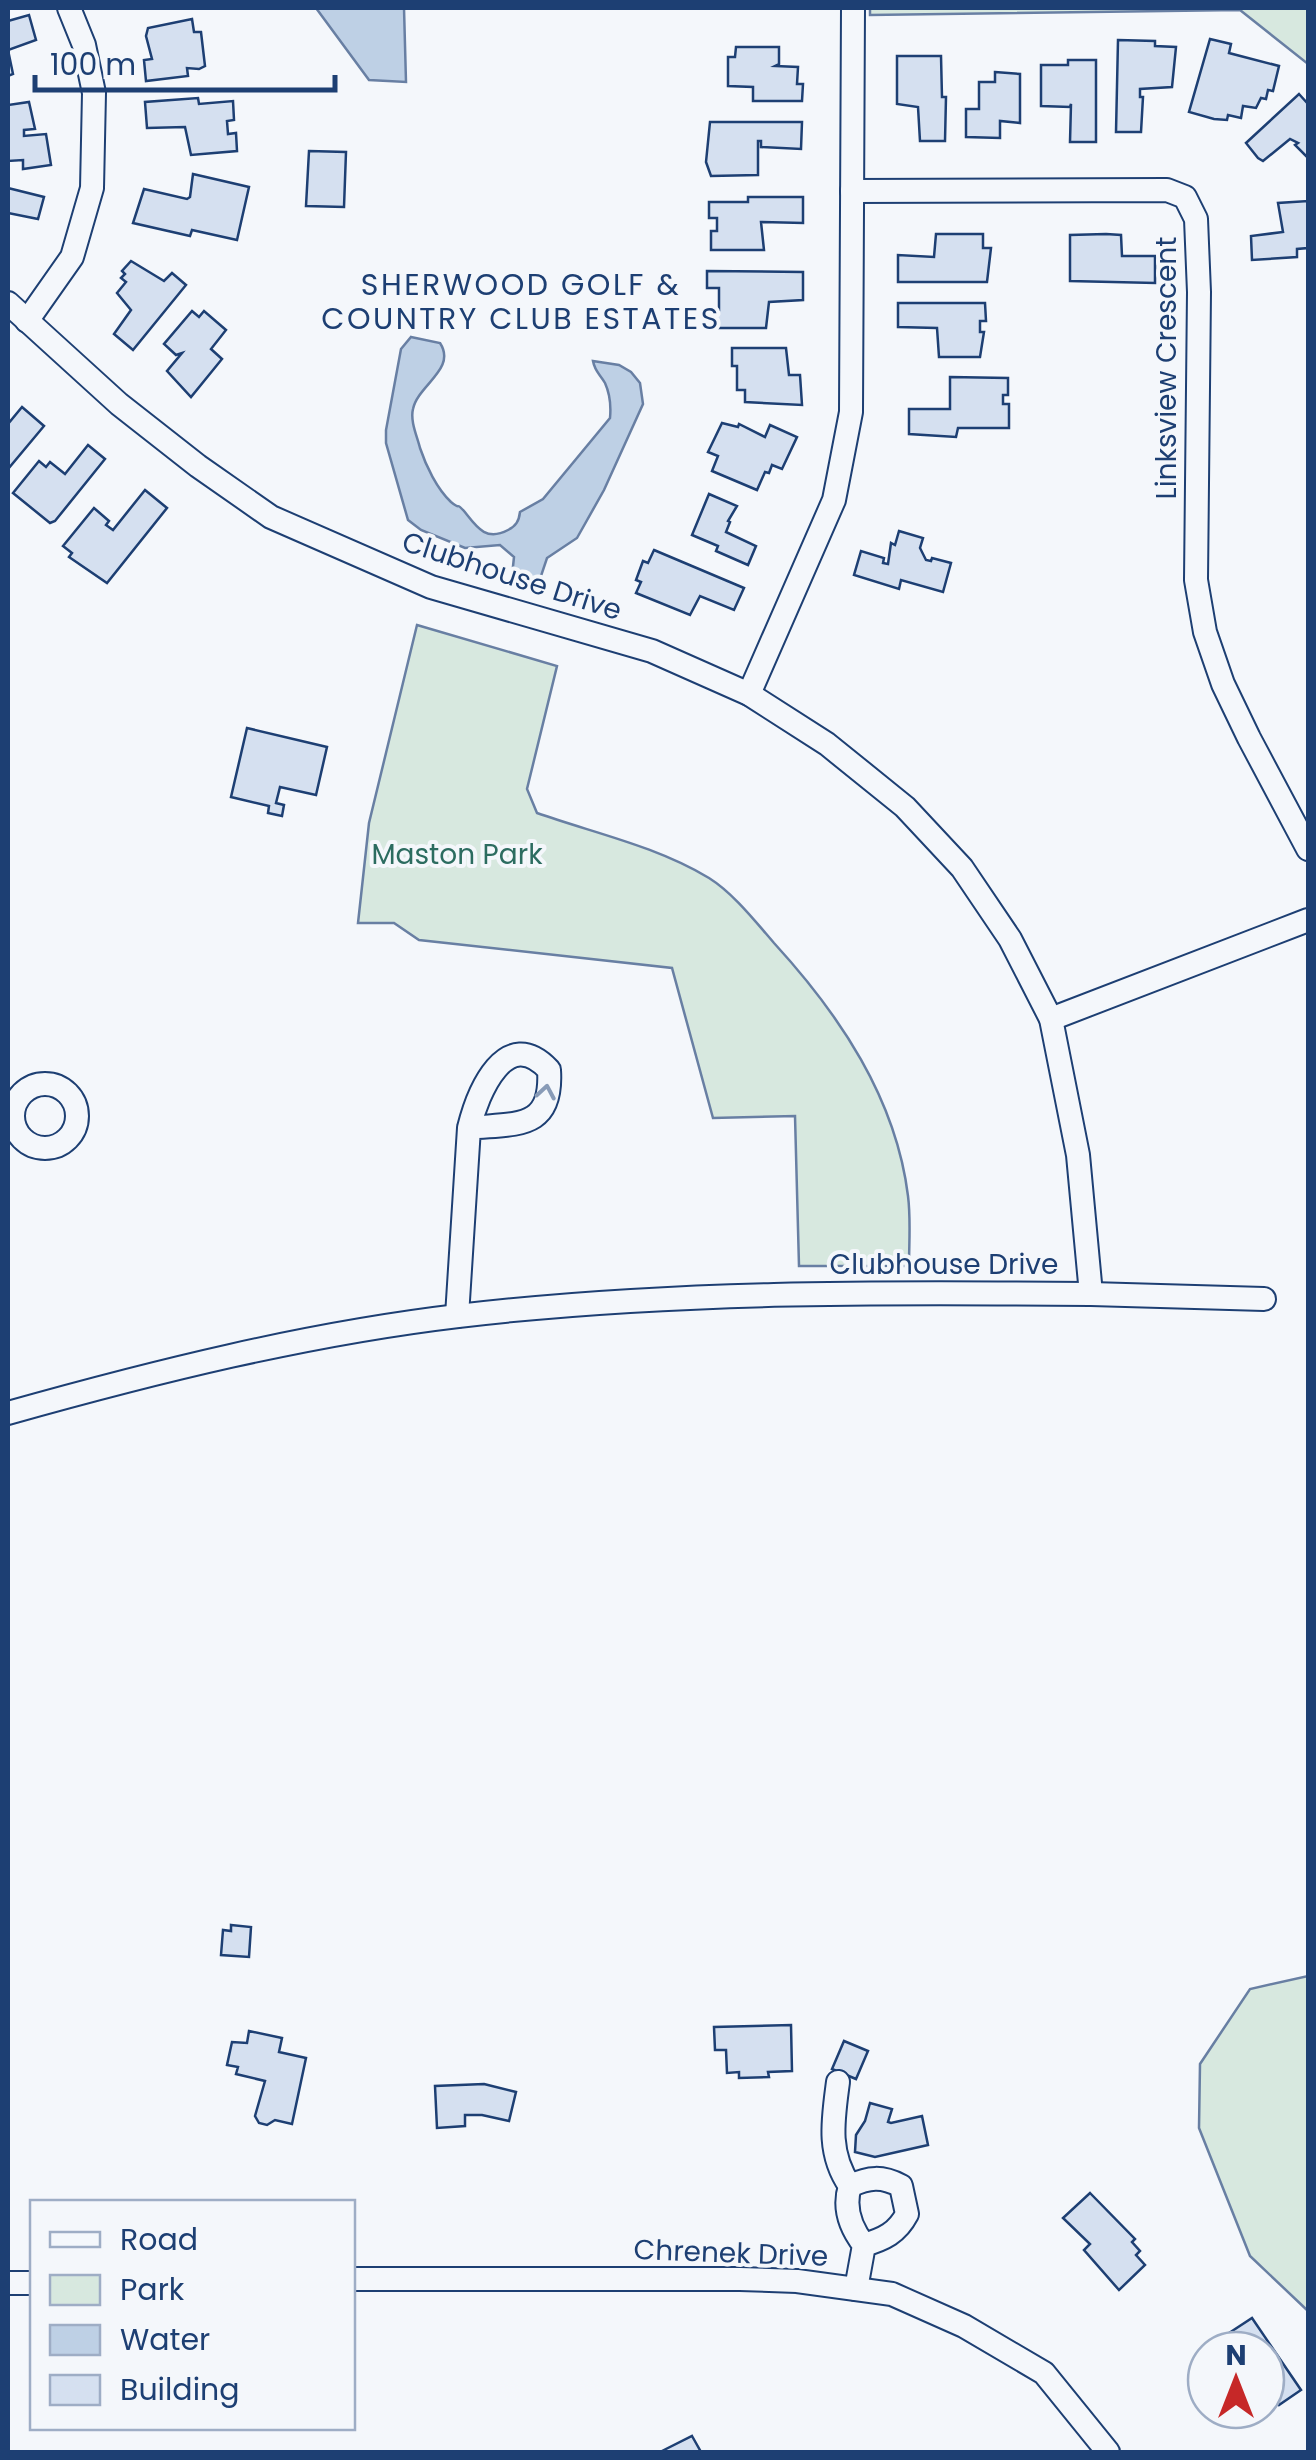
<svg xmlns="http://www.w3.org/2000/svg" width="1316" height="2460" font-family="Poppins,sans-serif">
<rect width="100%" height="100%" fill="#f4f7fb"/>
<g fill="#d7e8df" stroke="#687fa3" stroke-width="2.5">
<path d="M870,8h438v56l-68,-54 -370,5z"/>
<path d="M417,625l140,41 -30,123 10,24c57,20 119,33 172,65 24,15 46,43 65,65 65,71 122,155 134,253 3,23 1,47 1,70h-110l-4,-150 -82,2 -41,-150 -253,-28 -25,-17h-36l11,-100z"/>
<path d="M1308,1976v335l-58,-55 -51,-128 1,-64 50,-75z"/>
</g>
<g fill="#bed0e5" stroke="#687fa3" stroke-width="2.5">
<path d="M316,8h88l2,74 -37,-2z"/>
<path d="M411,337l29,6c17,26 -22,42 -27,66 -3,12 4,27 7,39 6,18 17,41 31,54 11,9 4,-1 13,9 12,15 21,31 44,19 8,-4 11,-9 12,-18l23,-13 67,-81c1,-11 0,-24 -5,-35 -5,-9 -10,-11 -12,-22l26,4 12,7 9,11 3,21 -39,86 -27,48 -30,20 -9,27 -26,-9 2,-19 -14,-12 -35,3 -44,-18 -13,-10 -22,-77v-13l15,-81z"/>
</g>
<g fill="#d5e0f0" stroke="#1d3f73" stroke-width="2.5">
<path d="M29,15l7,25 -28,10 5,24 -5,2v-55z"/>
<path d="M192,19l2,13h7l4,34 -6,3 -12,-1 1,8 -42,5 -2,-21 8,-1 -6,-23 2,-8z"/>
<path d="M1210,39l21,5 -2,9 50,13 -6,25 -5,-1 -2,9 -5,-1 -5,10 -13,-2 -2,12 -13,-3 -1,5 -13,-1 -25,-7z"/>
<path d="M1118,40l37,1v5l21,1 -4,40 -32,2v8h3l-2,35h-25z"/>
<path d="M736,47h43v17l-4,2 23,1 -1,17h6l-1,17h-49v-14l-25,-1v-29h7z"/>
<path d="M897,56h44l1,41h4l-1,44h-25l-2,-34 -21,-3z"/>
<path d="M1068,60h28v82h-26l1,-38 -1,3 -29,-1v-41h27z"/>
<path d="M995,72l25,2v49l-20,-2v17l-34,-1v-28h13v-27h16z"/>
<path d="M1299,94l9,10v50l-2,2 -11,-11 3,-2 -8,-4 -27,22 -5,-3 -12,-15z"/>
<path d="M198,98l1,6 34,-3 1,19 -7,1 1,13 8,-1 1,18 -46,4 -6,-28 -38,1 -2,-26z"/>
<path d="M29,102l6,27 -11,1v6l22,-2 5,31 -28,4v-9l-15,1v-56z"/>
<path d="M710,122h92l-1,27 -40,-2v-6h-3v34l-47,1 -5,-14z"/>
<path d="M309,151l37,1 -2,55 -38,-1z"/>
<path d="M193,174l56,13 -12,53 -45,-10 -2,6 -57,-13 11,-34 43,10 3,-2z"/>
<path d="M8,188l36,9 -6,22 -30,-6z"/>
<path d="M748,197h55v26l-42,-1 3,28h-53v-19h6v-13h-8v-16h39z"/>
<path d="M1308,201v47l-11,1v8l-45,3 -1,-24 32,-4 -5,-29z"/>
<path d="M936,234h47v14h8l-4,34h-89v-27l36,2z"/>
<path d="M1106,234l15,1 1,21h33v27l-85,-2v-46z"/>
<path d="M131,261l33,20 8,-8 14,12 -53,65 -19,-16 17,-24 -14,-17 9,-11 -5,-4 4,-4 -3,-3z"/>
<path d="M707,271l96,1v28l-34,2 -3,26h-53v-18h6v-22h-12z"/>
<path d="M898,303h87l1,18h-6v11h4l-4,25h-41l-2,-29 -39,-1z"/>
<path d="M192,311l7,6 5,-6 22,19 -15,19 11,10 -31,38 -24,-26 15,-18 -6,2 -12,-11z"/>
<path d="M732,348h54l3,27h11l2,30 -57,-3v-12h-8v-24h-5z"/>
<path d="M950,377l58,1v17h-5v9h6v24h-51l-2,9 -47,-3v-25h41z"/>
<path d="M22,407l22,19 -36,43v-45z"/>
<path d="M722,423l16,4 1,-3 26,13 5,-12 27,12 -15,32 -10,-4 -3,8 -4,-1 -8,18 -45,-19 6,-15 -10,-4z"/>
<path d="M88,445l17,14 -50,62 -5,2 -37,-30 26,-32 7,6 4,-5 15,12z"/>
<path d="M145,490l22,18 -60,75 -38,-26 3,-4 -9,-7 31,-38 15,13 -3,4 7,5z"/>
<path d="M709,494l28,12 -9,15 2,1 -4,10 30,14 -8,19 -32,-14 2,-5 -26,-11z"/>
<path d="M899,531l24,7 -3,10 6,12 5,1 1,-3 19,5 -8,29 -42,-12 -2,9 -45,-14 7,-24 23,7 -1,5 5,1 3,-21 4,2z"/>
<path d="M654,550l90,38 -10,22 -34,-14 -10,19 -54,-22 5,-11 -5,-2 7,-19 5,2z"/>
<path d="M247,728l80,19 -11,48 -36,-8 -4,16 8,2 -2,11 -14,-3 1,-7 -38,-9z"/>
<path d="M231,1925l20,2 -2,30 -28,-2 2,-25 8,1z"/>
<path d="M791,2025l1,46 -24,1 1,5 -30,1v-6l-12,1 -1,-23h-11l-1,-23z"/>
<path d="M249,2031l33,7 -3,14 27,6 -14,66 -17,-4 -8,5 -8,-2 -4,-7 10,-35 -29,-7 2,-7 -11,-2 5,-23 15,1z"/>
<path d="M844,2041l24,10 -12,28 -24,-10z"/>
<path d="M484,2084l32,8 -7,29 -27,-6h-17v11l-28,2 -2,-42z"/>
<path d="M870,2103l22,6 -4,13 3,1 31,-7 6,29 -53,12 -20,-5 1,-17 9,-14z"/>
<path d="M1090,2193l45,46 -3,3 8,9 -4,4 9,10 -26,25 -35,-40 6,-6 -27,-26z"/>
<path d="M1252,2318l49,72 -22,15 -13,-19v-36h-29l-11,-15z"/>
<path d="M692,2436l9,16h-41z"/>
</g>
<g fill="none" stroke-linecap="round" stroke-linejoin="round">
<defs>
<g id="minor">
<path d="M852,191l315,-1 18,7 11,22 3,73 -3,288 9,52 18,52 26,54 59,111"/>
<path d="M8,303l111,101 79,62 73,51 160,70 221,64 97,43 78,50 78,63 57,61 48,71 41,80 27,136 13,139c-211,-2 -423,-3 -633,22 -152,18 -304,56 -450,97"/>
<path d="M27,321l45,-64 20,-69 2,-95 -10,-48 -15,-37"/>
<path d="M749,694l85,-194 17,-88 2,-404"/>
<path d="M1051,1019l257,-99"/>
<circle cx="45" cy="1116" r="32"/>
<path d="M1091,1294l173,5"/>
<path d="M457,1316l12,-188c9,-36 37,-104 80,-58 4,61 -34,53 -80,58"/>
<path d="M838,2082c-5,38 -11,71 12,104"/>
<path d="M352,2279h388l57,2 95,13 72,32 80,47 64,79"/>
<path d="M8,2283h24"/>
<path d="M856,2289l8,-44c20,-6 33,-12 43,-31l-6,-28c-19,-10 -32,-9 -51,0 -7,22 0,41 14,59"/>
</g>
</defs>
<use href="#minor" stroke="#1d3f73" stroke-width="26"/>
<use href="#minor" stroke="#f4f7fb" stroke-width="22"/>
</g>
<defs><path id="oneway-chevron" d="M-2-3.5L2.5 0L-2 3.5" fill="none" stroke-width="1.6" stroke-linecap="round" stroke-linejoin="round" transform="scale(2.5)"/></defs>
<use stroke="#889bb7" href="#oneway-chevron" transform="translate(546 1092) rotate(-80)"/>
<g text-anchor="middle" dominant-baseline="central" stroke-width="8" stroke-linejoin="round" paint-order="stroke">
<g font-size="28" fill="#1d3f73" stroke="#f4f7fb">
<text transform="translate(1166 368) rotate(-90)">Linksview Crescent</text>
<text transform="translate(512 576) rotate(18)">Clubhouse Drive</text>
<text x="944" y="1264">Clubhouse Drive</text>
<text transform="translate(731 2253) rotate(2)">Chrenek Drive</text>
</g>
<g font-size="28" fill="#2c6c60" stroke="#f4f7fb">
<text x="457" y="854">Maston Park</text>
</g>
<g font-size="30" letter-spacing="2.5" fill="#1d3f73" stroke="#f4f7fb">
<text x="521" y="284">SHERWOOD GOLF &amp;<tspan x="521" dy="34">COUNTRY CLUB ESTATES</tspan></text>
</g>
</g>
<rect width="1316" height="2460" fill="none" stroke="#1d3f73" stroke-width="20"/>
<rect x="30" y="2200" width="325" height="230" fill="#f4f7fb" stroke="#9eadc5" stroke-width="2.5"/>
<rect x="50" y="2232" width="50" height="15" fill="#f4f7fb" stroke="#9eadc5" stroke-width="2.5"/>
<text x="120" y="2250" font-size="30" fill="#1d3f73">Road</text>
<rect x="50" y="2275" width="50" height="30" fill="#d7e8df" stroke="#9eadc5" stroke-width="2.5"/>
<text x="120" y="2300" font-size="30" fill="#1d3f73">Park</text>
<rect x="50" y="2325" width="50" height="30" fill="#bed0e5" stroke="#9eadc5" stroke-width="2.5"/>
<text x="120" y="2350" font-size="30" fill="#1d3f73">Water</text>
<rect x="50" y="2375" width="50" height="30" fill="#d5e0f0" stroke="#9eadc5" stroke-width="2.5"/>
<text x="120" y="2400" font-size="30" fill="#1d3f73">Building</text>
<g transform="translate(1236 2380)"><circle r="48" fill="#f4f7fb" stroke="#9eadc5" stroke-width="2.5"/>
<path d="M0-8L18 38L0 25L-18 38Z" fill="#c62828"/>
<text y="-15" font-size="28" font-weight="bold" text-anchor="middle" fill="#1d3f73">N</text>
</g>
<path d="M35 75v15h300v-15" fill="none" stroke="#1d3f73" stroke-width="5"/>
<text x="50" y="75" font-size="30" fill="#1d3f73" stroke="#f4f7fb" stroke-width="8" paint-order="stroke">100 m</text>
</svg>
